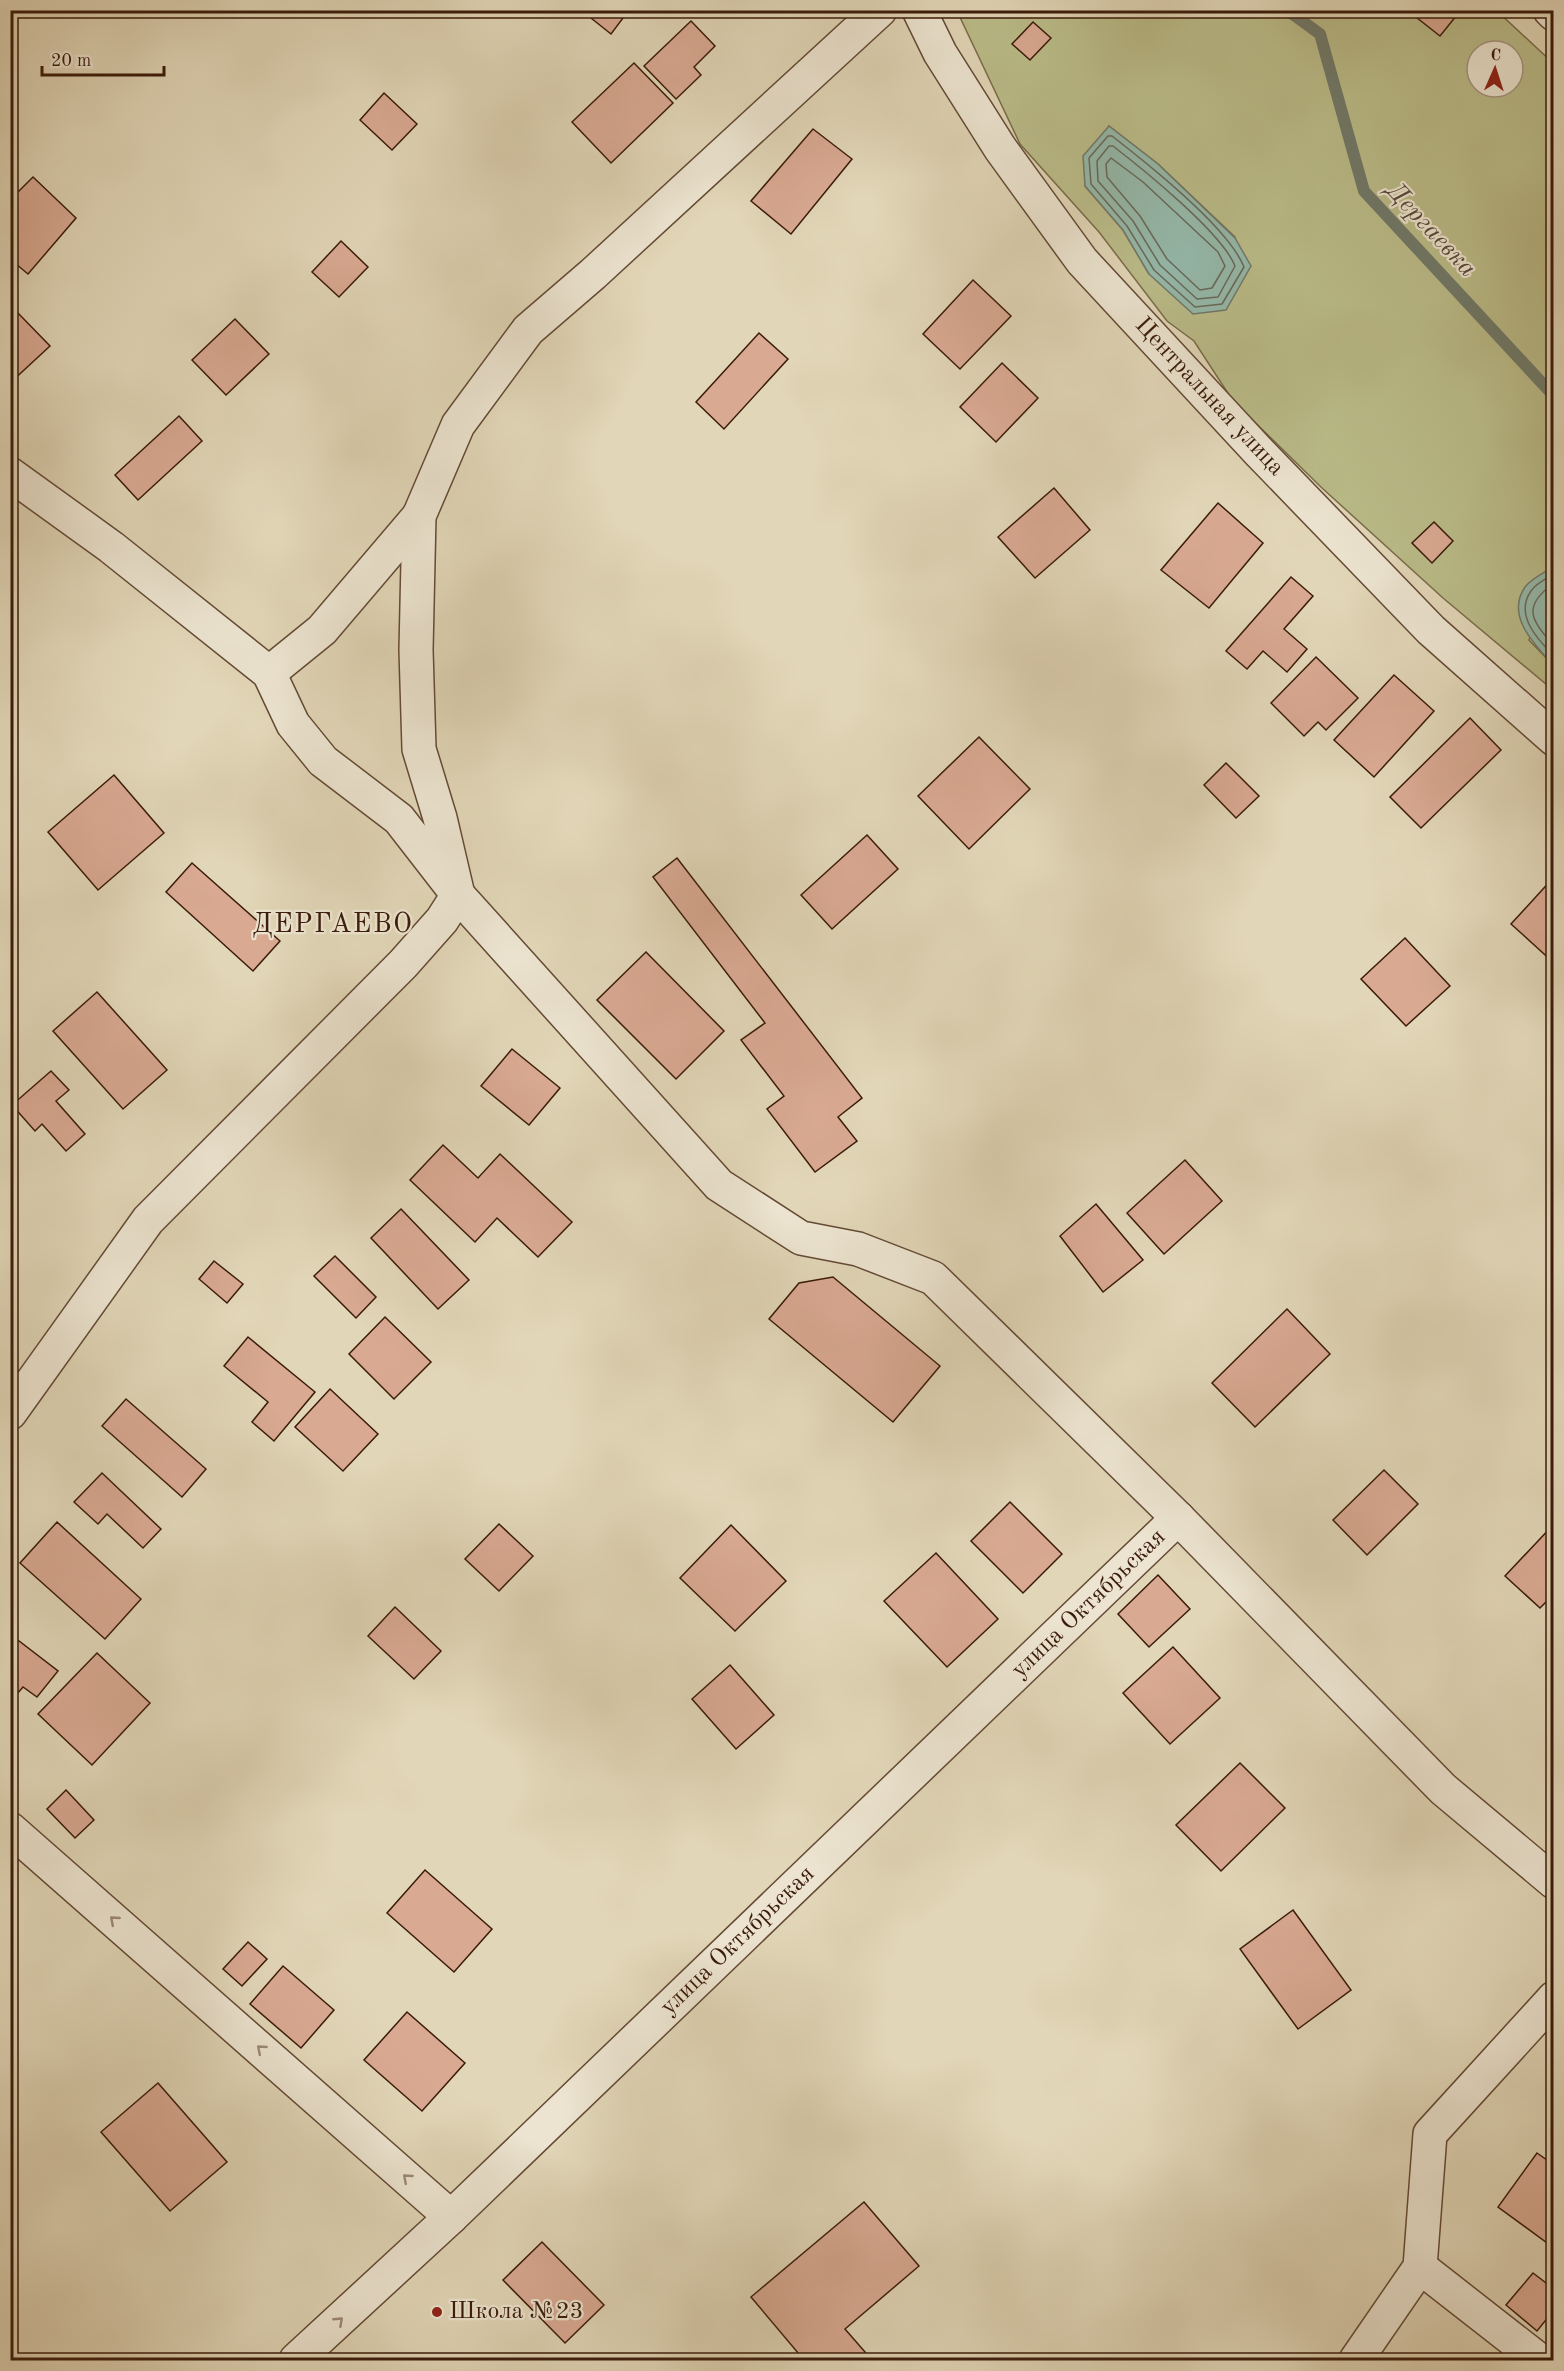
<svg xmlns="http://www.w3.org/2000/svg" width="1564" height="2371" font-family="'Old Standard TT',serif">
<rect width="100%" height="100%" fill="#e1d6b7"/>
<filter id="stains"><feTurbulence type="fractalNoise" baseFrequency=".00333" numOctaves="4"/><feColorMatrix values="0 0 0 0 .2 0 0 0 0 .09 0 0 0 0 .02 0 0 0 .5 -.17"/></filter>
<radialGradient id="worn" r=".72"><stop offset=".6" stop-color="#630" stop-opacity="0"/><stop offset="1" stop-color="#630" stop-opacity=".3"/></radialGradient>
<path fill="#babc89" stroke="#7a6c4a" stroke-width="1.5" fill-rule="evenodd" d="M957,11h540l56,52v504l-24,73 24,25v25l-110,-92 -121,-110 -89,-87 -39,-60 -27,-20 -68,-89 -79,-88zM1477,51h36v36h-36zM1109,126l49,38 77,73 -86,37 -26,-44 -38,-44z"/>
<g fill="#95b9aa" stroke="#717a6a" stroke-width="1.5">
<path d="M1109,126l49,38 77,74 16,28 -25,44 -33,4 -44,-40 -26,-44 -38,-44 -2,-30z"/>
<path d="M1553,567h1l-1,98c-18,-20 -48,-49 -28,-78 6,-8 20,-15 28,-20z"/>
</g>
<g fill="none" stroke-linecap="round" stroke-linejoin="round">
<g stroke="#686a5a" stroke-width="1.5">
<path d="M1108,136h4c36,28 116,91 132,131l-22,37 -27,3 -41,-37 -27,-44 -36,-42 -2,-26z"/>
<path d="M1109,146h4c31,24 109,87 122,120l-17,31 -21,2 -37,-34 -27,-44 -35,-40 -1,-20z"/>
<path d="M1111,158l32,24 75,70 7,14 -13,22 -12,2 -33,-31 -27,-43 -33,-39 -1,-13z"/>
<path d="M1554,574c-7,4 -19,10 -23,17 -17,24 7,49 23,65"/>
<path d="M1554,583c-31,22 -25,37 0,62"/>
</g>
<path stroke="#717a6a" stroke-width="12" d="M1287,10l33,24 44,157 190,205"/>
</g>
<g fill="#d9a992" stroke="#3b1b0a" stroke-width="1.5">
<path d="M581,10h48l-18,24z"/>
<path d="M1407,10h54l-21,26z"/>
<path d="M691,21l24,25 -21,21 7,8 -25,24 -32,-33z"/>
<path d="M1033,22l18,16 -21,22 -18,-16z"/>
<path d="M634,63l39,40 -62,60 -39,-41z"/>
<path d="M384,93l33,31 -25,26 -32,-30z"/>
<path d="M813,129l39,30 -61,75 -40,-33z"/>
<path d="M33,177l43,41 -48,56 -18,-15v-59z"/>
<path d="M341,241l27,26 -29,30 -27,-25z"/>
<path d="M973,280l38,36 -51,53 -37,-35z"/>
<path d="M17,312l33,34 -40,37v-65z"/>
<path d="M235,319l34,35 -43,41 -34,-35z"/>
<path d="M759,333l29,26 -64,70 -28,-27z"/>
<path d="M1002,363l36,35 -42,44 -36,-35z"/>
<path d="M179,416l23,25 -64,59 -23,-25z"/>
<path d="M1054,488l36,42 -55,48 -37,-41z"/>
<path d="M1218,503l45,40 -54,65 -48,-38z"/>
<path d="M1434,522l19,19 -21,22 -20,-20z"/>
<path d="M1291,577l22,19 -29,33 23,20 -20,23 -24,-21 -16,18 -21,-18z"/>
<path d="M1316,657l42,41 -32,32 -8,-8 -14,14 -33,-33z"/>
<path d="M1394,675l40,36 -60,66 -40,-37z"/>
<path d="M1470,718l31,32 -80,78 -31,-31z"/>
<path d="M979,737l51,52 -61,60 -51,-53z"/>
<path d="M1226,763l33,33 -23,22 -32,-33z"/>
<path d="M114,775l50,58 -66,57 -50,-58z"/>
<path d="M867,835l31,34 -66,60 -31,-34z"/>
<path d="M677,858l185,240 -24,19 19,24 -42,31 -48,-63 17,-13 -43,-56 24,-17 -112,-146z"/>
<path d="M192,863l88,78 -27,30 -87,-79z"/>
<path d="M1554,877v86l-43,-39z"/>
<path d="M1405,938l45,48 -44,40 -45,-47z"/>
<path d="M646,952l78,79 -48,48 -79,-79z"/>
<path d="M97,992l70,78 -44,39 -70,-78z"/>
<path d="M512,1049l48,39 -31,37 -48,-39z"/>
<path d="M51,1071l18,19 -13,11 29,33 -19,17 -24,-27 -7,7 -23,-26z"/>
<path d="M443,1145l35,33 22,-24 72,68 -34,35 -41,-39 -22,24 -65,-62z"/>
<path d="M1185,1160l37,41 -58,53 -37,-41z"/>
<path d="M1096,1204l47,56 -40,32 -43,-56z"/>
<path d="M401,1209l68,71 -31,29 -67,-71z"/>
<path d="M335,1256l41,41 -20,21 -42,-42z"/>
<path d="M214,1261l29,23 -16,19 -28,-24z"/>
<path d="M833,1277l107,89 -47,56 -124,-103 30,-36z"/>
<path d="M1287,1309l43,45 -75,73 -43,-44z"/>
<path d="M385,1317l46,45 -37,37 -45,-45z"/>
<path d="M248,1337l67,55 -41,49 -22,-19 16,-20 -44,-36z"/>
<path d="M330,1389l48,45 -35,37 -48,-44z"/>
<path d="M126,1399l80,70 -24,28 -80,-71z"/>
<path d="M1384,1470l34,34 -51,51 -34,-35z"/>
<path d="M102,1473l59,56 -18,19 -36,-34 -9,10 -24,-22z"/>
<path d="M1010,1502l52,52 -39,39 -52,-52z"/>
<path d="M57,1522l84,77 -36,40 -85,-76z"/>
<path d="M499,1524l34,32 -34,35 -34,-32z"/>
<path d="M1554,1524v70l-14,14 -35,-32z"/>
<path d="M731,1525l55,56 -51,50 -55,-53z"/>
<path d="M936,1553l62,66 -51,48 -63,-66z"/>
<path d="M1158,1575l32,34 -41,38 -31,-33z"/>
<path d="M395,1607l46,44 -27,28 -46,-43z"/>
<path d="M10,1634l48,37 -21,26 -14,-10 -13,15z"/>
<path d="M1173,1647l47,51 -50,46 -47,-51z"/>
<path d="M97,1653l53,50 -58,62 -54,-51z"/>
<path d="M730,1665l44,50 -38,34 -44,-50z"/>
<path d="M1240,1763l45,45 -64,63 -45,-46z"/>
<path d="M66,1790l28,30 -19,18 -28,-29z"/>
<path d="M425,1870l67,59 -38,43 -67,-59z"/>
<path d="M1293,1910l58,80 -53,39 -58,-80z"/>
<path d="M248,1942l19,17 -25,27 -19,-17z"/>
<path d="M283,1966l51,44 -33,38 -51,-44z"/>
<path d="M407,2012l58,51 -43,48 -58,-51z"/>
<path d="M158,2083l69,79 -57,49 -69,-79z"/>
<path d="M1537,2153l17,12v83l-56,-41z"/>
<path d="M864,2202l55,64 -74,63 27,31h-68l-53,-63z"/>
<path d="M542,2242l62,63 -39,38 -62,-63z"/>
<path d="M1533,2273l21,16v21l-17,21 -31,-26z"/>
</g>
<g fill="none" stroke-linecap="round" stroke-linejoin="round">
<defs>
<g id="minor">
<path d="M919,10l21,43 60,95 82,113 177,191 172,178 123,109"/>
<path d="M1550,10l4,4"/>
<path d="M10,474l101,73 158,126 24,51 30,37 76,58 59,76 261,290 82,53 57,11 75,29 245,240 265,271 111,93"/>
<path d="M269,673l53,-43 97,-114"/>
<path d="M10,1413l138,-193 255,-256 39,-44 16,-25 -18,-77 -21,-69 -3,-99 3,-134 39,-91 70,-95 65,-56 287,-264"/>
<path d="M10,1829l441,388"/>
<path d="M1420,2267l119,93"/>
<path d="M296,2360l155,-143 727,-699"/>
<path d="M1356,2360l64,-93 10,-133 124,-136"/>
</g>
</defs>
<use href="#minor" stroke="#644a35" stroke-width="36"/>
<use href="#minor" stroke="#ece4d0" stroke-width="33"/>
</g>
<defs><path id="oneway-chevron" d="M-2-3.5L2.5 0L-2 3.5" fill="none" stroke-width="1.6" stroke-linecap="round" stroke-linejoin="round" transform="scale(1.5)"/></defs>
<g stroke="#9c8a77">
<use href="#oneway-chevron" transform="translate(114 1920) rotate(-139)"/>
<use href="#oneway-chevron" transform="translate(261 2049) rotate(-139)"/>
<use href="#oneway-chevron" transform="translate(407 2178) rotate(-139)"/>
<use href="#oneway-chevron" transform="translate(339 2321) rotate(-43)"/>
</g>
<circle fill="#8f2418" stroke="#ece4d0" stroke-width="2" cx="437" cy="2312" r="6"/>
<g text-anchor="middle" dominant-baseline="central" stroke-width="4.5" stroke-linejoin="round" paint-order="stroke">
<g font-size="24" fill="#3b1b0a" stroke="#ece4d0">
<text transform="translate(1209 397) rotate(47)">Центральная улица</text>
<text transform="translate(1089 1604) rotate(-44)">улица Октябрьская</text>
<text transform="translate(738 1941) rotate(-44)">улица Октябрьская</text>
</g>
<g font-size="24" fill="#3b1b0a" stroke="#ece4d0" text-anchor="start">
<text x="449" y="2312">Школа №23</text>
</g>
<g font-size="26" font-style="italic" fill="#564a3a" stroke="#ece4d0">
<text transform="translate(1431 230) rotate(47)">Дергаевка</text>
</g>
<g font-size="27" letter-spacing="1.5" fill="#3b1b0a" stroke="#ece4d0">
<text x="333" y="924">ДЕРГАЕВО</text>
</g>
</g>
<rect width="1564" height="2371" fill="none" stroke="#e1d6b7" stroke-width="36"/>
<rect x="12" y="12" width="1540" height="2347" fill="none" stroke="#3b1b0a" stroke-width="3"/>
<rect x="18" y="18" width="1528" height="2335" fill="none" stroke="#3b1b0a" stroke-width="1.5"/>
<g transform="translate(1495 69) rotate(3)"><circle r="28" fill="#ece4d0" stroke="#a59481" stroke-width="1.5"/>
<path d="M0-4.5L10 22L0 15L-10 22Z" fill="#8f2418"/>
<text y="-9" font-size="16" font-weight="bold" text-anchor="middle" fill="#3b1b0a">С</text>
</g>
<path d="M42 66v9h122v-9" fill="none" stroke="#3b1b0a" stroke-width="3"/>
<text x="51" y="66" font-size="18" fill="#3b1b0a" stroke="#ece4d0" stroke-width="4.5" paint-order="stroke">20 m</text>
<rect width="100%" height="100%" filter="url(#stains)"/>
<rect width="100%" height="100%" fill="url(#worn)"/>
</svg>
